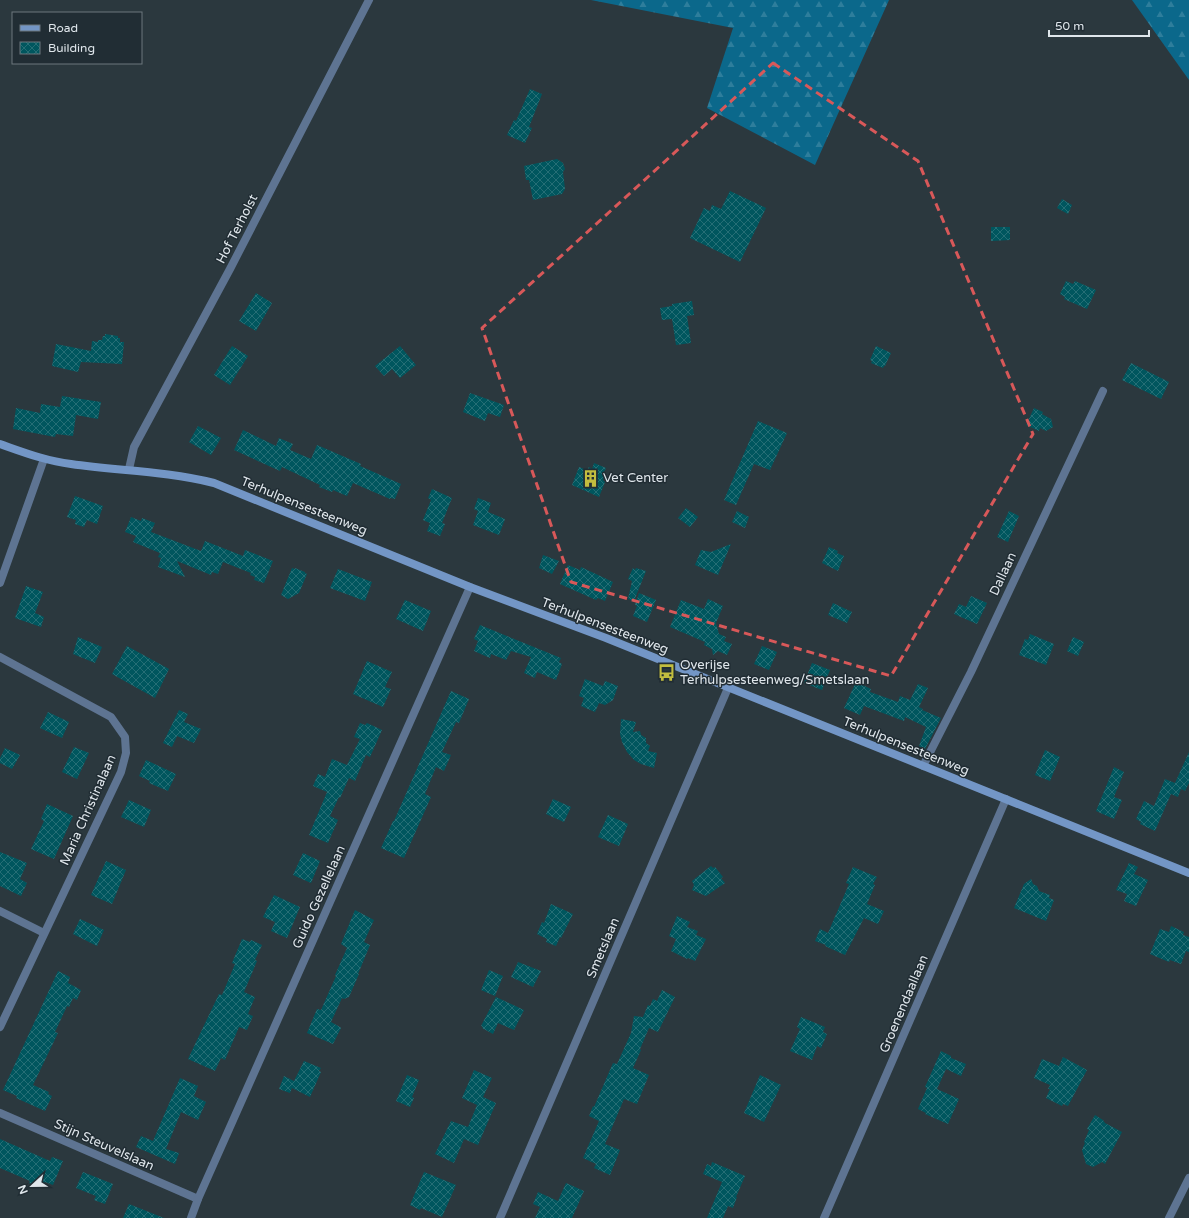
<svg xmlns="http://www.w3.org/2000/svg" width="1189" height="1218" font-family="'Varela Round',sans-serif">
<defs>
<pattern id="forest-firs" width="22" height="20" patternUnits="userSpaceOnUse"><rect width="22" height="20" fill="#0b688b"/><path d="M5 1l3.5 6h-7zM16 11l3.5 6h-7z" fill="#2e7e9c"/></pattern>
<pattern id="building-cross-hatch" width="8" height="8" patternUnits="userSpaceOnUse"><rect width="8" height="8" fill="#00565e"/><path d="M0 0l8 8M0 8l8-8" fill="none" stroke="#256e75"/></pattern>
</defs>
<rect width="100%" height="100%" fill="#2b383e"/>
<g fill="url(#forest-firs)">
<path d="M591,0h298l-74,165 -108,-57 26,-80z"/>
<path d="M1132,0h57v80z"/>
</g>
<g fill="url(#building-cross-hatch)">
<path d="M530,89l12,5 -13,33 3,1 -7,15 -18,-8 7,-15 2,1z"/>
<path d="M557,159l6,4 2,6 -2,3 2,17 -3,5 -29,6 -4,-20h-3l-2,-14z"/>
<path d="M730,191l36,17 -26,54 -50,-24 14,-30 6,3 2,-6 9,4z"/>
<path d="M1062,199l10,6 -4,9 -11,-6z"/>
<path d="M991,227h19v13l-19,1z"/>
<path d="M1066,281l7,3 2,-3 21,9 -9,19 -23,-10 1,-2 -5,-3z"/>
<path d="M256,293l16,10 -16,28 -17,-10z"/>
<path d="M692,301l2,14 -7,1 4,27 -15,2 -4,-26 -10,1 -2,-12 12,-2v-2z"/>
<path d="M105,334l13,2v2h2v4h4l-2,22 -41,-2 -3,10 -26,-6 4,-22 35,7 1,-10 6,1v-2h4l1,-4h2z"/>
<path d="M232,346l16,10 -18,29 -16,-10z"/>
<path d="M400,346l16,19 -16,13 -8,-9 -8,7 -9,-10z"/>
<path d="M876,346l15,7 -6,13h-1l-1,2 -12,-5 1,-2 -2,-1z"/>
<path d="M1131,363l38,19 -8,17 -39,-19z"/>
<path d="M470,393l34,12 -4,12 -12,-4 -3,8 -22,-9z"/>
<path d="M62,396l39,6 -3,17 -22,-4 -3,21 -17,-2 -1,3 -42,-8 3,-21 24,5 1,-9 19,3z"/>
<path d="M1034,408l9,4 -1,2 9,5 2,8 -7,4 -6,-3 -1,3 -13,-6z"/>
<path d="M758,421l29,12 -17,37 -16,-6 -18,41 -12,-5z"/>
<path d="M198,426l23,12 -10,17 -22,-13z"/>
<path d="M243,430l33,16 3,-8 14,6 -3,6 21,9 6,-14 44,19 -1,2 41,18 -6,15 -5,-1v1l-37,-16 -6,13 -14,-6 -1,2 -13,-5 1,-2 -38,-18 -2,4 -46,-21z"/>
<path d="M594,463l12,5 -3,6 2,2 -2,4 2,2 -6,15 -27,-12 7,-18 8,3 2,-3 3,2z"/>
<path d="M432,489l20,9 -10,25 3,1 -5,12 -13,-5 3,-8 -7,-3 8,-20 -3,-2z"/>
<path d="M75,496l28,10 -6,18 -10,-4 -3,7 -9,-3 1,-4 -9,-3z"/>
<path d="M478,498l13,5 -3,9 17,7 -6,16 -26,-10 5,-14 -4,-2z"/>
<path d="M686,508l12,9 -8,10 -12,-9z"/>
<path d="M737,511l12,6 -4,11 -13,-6z"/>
<path d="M1009,511l10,5 -11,26 -11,-5z"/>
<path d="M131,517l10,4 1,-3 13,5 -4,9 50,19 4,-10 38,15 2,-6 28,11 -9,22 -10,-3 1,-3 -5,-2 1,-2 -28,-11 -5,12 -6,-2 -1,3 -34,-14 8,16 -27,-10 3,-9 -3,-1 2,-4 -27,-11 3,-6 -11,-4z"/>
<path d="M731,544l-13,31 -23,-10 6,-15 10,2z"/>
<path d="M829,547l9,4 -1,2 7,3 -6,15 -16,-8z"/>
<path d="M543,555l16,6 -7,13 -13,-6z"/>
<path d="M568,565l12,5 1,-3 32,15 -8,19 -7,-3 -2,2 -36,-16z"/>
<path d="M292,568l3,1v-1l10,4v1l2,1 -8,19 -11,6 -7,-4z"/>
<path d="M633,568l2,2 1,-2 10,3 -12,30 -6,-2 4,-18 -4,-2z"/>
<path d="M338,569l34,13 -7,19 -35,-13z"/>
<path d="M26,586l17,6 -8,21 9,4 -3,10 -26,-9z"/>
<path d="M639,593l17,7 -9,22 -14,-6 4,-10 -2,-1z"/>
<path d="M971,596l16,7 -10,21 -23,-10 5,-10 7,3z"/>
<path d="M708,599l15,7 -7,17 3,11 7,3 -2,4 8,3 -5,11 -9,-4 -5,4 -1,-6 -8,-4 1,-3 -35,-15 11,-27 23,9z"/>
<path d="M405,600l26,11 -8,20 -27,-12z"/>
<path d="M833,603l19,9 -5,11 -19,-8z"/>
<path d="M480,625l81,33 -2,4 3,2 -6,16 -19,-8 -2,6 -11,-5 7,-16 -20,-6 -5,9 -15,-6 -1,4 -16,-7 4,-10 -4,-2z"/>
<path d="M1030,634l24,10 -8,21 -27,-10 6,-16 3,1z"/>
<path d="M78,637l24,10 -7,16 -22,-9z"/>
<path d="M1073,637l11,5 -6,14 -11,-5z"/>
<path d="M127,646l42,23 -14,29 -43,-24z"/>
<path d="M762,646l15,6 -8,18 -15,-6z"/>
<path d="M367,661l25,11 -7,15 6,2 -8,18 -30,-13z"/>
<path d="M812,663l18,7 -8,20 -18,-7z"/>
<path d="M585,679l18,7 2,-5 13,5 -5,14 -8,5 -6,-2 -4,9 -14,-6 3,-8 -5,-2z"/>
<path d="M856,682l15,7 -1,3 28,10 2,-6 10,4 8,-16 10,4 -9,19 4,2 -1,1 19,8 -16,31 -6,-3 7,-19 -21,-10 -1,4 -40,-15 -4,9 -16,-7z"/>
<path d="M451,691l18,8 -10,24 -3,-1 -14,30 9,3 -7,16 -8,-4 -11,27 6,3 -27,61 -23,-10 12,-27h1z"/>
<path d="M179,710l9,4 -4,8 17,7 -7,14 -17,-7 -5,11 -9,-4z"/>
<path d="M48,712l21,10 -7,16 -22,-10z"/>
<path d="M621,719l15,3 -3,10 7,-1 1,4 5,3v5l4,3 -2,5 9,2 -3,15 -13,-4 -7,-4 -7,-8 -5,-10 -2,-8z"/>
<path d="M360,723l5,2 2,-2 15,7 -12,27 -4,-2 -11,26 -6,-3 -9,20 -1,-1 -9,19 8,4 -10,23 -19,-8 18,-43 -14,-6 5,-12 7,3 7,-18 15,6 13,-26 -6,-2z"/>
<path d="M74,747l15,6 -12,26 -15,-7z"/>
<path d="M5,748l15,7 -8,14 -12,-6v-5z"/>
<path d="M1045,750l15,7 -10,24 -15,-6z"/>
<path d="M1189,752v31l-4,8 -4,-2 -3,8 -7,-3 -16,37 -15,-7 1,-2 -5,-3 8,-18 10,5 11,-27 10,4z"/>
<path d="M146,760l30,14 -8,17 -19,-8 1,-2 -11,-5z"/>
<path d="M1114,767l10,5 -10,25 8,3 -8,19 -18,-8z"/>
<path d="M553,799l18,8 -7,15 -18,-8z"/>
<path d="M129,800l22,10 -7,17 -23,-10z"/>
<path d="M47,804l26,12 -19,43 -23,-10 13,-28 -3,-2z"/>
<path d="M608,815l20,9 -9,22 -21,-9z"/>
<path d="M0,852l27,11 -7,16 7,4 -6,13 -21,-10z"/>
<path d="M303,853l17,8 -9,22 -18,-8z"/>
<path d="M106,861l20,9 -14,34 -21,-9z"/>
<path d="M1129,863l9,4 -4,7 14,6 -12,26 -12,-5 3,-7 -11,-4z"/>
<path d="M711,866l2,2 2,-1 8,10 -2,1 4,5 -19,13 -14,-6 2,-5 -2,-4z"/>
<path d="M853,867l24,10 -4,7 2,1 -8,19 17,7 -6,13 -14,-6 -19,37 -20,-9 1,-1 -11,-4 5,-12 8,4 21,-49 -3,-1z"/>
<path d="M1031,879l2,5 4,2 2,5 11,4 -1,3 5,2 -8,21 -32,-13 10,-24z"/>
<path d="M274,895l26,12 -13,31 -16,-7 4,-9 -12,-5z"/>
<path d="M551,904l22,10 -12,24 -1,-1 -4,9 -10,-4 1,-3 -10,-5 5,-12 2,1z"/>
<path d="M355,910l19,10 -10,22 6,3 -12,29h1l-10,23 -5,2 -2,-1 -11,24 9,5 1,1 -8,16 -26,-11 10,-24 4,1 15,-34 -1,-1 12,-27 -6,-4z"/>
<path d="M677,916l13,6 -3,5 11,4 -2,4 10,4 -11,22 -7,-3 -1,1 -16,-8 5,-12 -7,-3z"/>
<path d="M80,919l24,11 -7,16 -24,-12z"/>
<path d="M1171,926l13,6 -1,3 6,2v15l-3,-1 -5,13 -11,-4 -1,2 -19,-8 10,-25 9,3z"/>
<path d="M242,939l8,3 1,-2 11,5 -7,15 2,1 -13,31 11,5 -7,17 5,2 -6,14 -8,-3 -14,33 -4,-2 -6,13 -27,-12 31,-65 3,1 13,-31 -3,-1z"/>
<path d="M518,962l23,9 -8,16 -22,-10z"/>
<path d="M489,970l14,6 -8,20 -14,-6z"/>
<path d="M58,971l12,6 -2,6 13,7 -4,10 -4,-2 -4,9 -2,-1 -12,26 3,1 -25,52 16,7 -1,2 4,2 -7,15 -29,-13 1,-2 -14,-6z"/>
<path d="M662,990l13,7 -17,35 -9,-4 -9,21 1,1 -8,18 16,7 -12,29 -13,-5 -19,45 15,6 -10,25 -16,-7 2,-4 -13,-6 16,-37 -10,-5 4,-10 1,1 19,-44 4,1 14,-31 3,-17 9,1 5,-12 2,1 3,-7 4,2z"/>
<path d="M496,997l28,13 -10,20 -16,-7 -5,11 -11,-6 1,-1 -2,-1z"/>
<path d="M801,1017l24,10 -2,5 4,2 -6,14 -4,-2 -5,14 -22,-9 10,-22 -3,-2z"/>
<path d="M941,1051l10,5v2l15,6 -5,12 -15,-7 -9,20 22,10 -11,25 -23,-10 1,-1 -8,-4 9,-21 -2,-1z"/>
<path d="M1063,1057l24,13 -19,36 -5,-2 -1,2 -16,-8 4,-9h-2l2,-4 -16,-7 8,-19 17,7z"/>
<path d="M304,1061l17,7 -2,3 2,1 -11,25 -18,-9 -2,5 -11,-4 5,-13 10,5z"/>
<path d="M474,1070l18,8 -9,19 13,6 -18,42 -14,-6 -10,24 -19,-9 16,-33 17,6 9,-22 -15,-7z"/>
<path d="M407,1075l12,5 -7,17 2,1 -4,9 -14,-6z"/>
<path d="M760,1075l21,10 -17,37 -20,-9z"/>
<path d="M180,1078l18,8 -4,10 12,6 -8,18 -17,-8 -15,37 13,4 -4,11 -39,-17 5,-11 12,5z"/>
<path d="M1095,1115l8,5 2,3 17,9 -17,32 -3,-2 -9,5 -7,-3 -4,-14 3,-7 -1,-1 5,-12 -2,-1z"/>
<path d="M0,1139l50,22 2,-4 11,4 -10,24 -8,-3 -3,6 -13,-5 1,-2 -30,-13z"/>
<path d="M712,1162l33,14 -9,21h1l-4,11 -5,-2 -5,12h-16l15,-36 -19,-8 4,-10 4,2z"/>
<path d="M83,1172l30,12 -8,20 -11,-4 2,-4 -20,-8z"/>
<path d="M424,1172l32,13 -14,32 -21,-9 -1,2 -10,-5z"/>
<path d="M566,1183l18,8 -12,27h-37l5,-11 -7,-3 5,-12 20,9z"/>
<path d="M129,1204l35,14h-41z"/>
</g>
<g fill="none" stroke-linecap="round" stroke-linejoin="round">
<g stroke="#5e7492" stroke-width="8">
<path d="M129,469l5,-22 96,-178 139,-269"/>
<path d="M0,583l44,-124"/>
<path d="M0,657l111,60 14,20 1,16 -5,19 -121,255"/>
<path d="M923,766l48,-94 132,-281"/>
<path d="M0,911l44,22"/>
<path d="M0,1113l198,86"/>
<path d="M191,1218l7,-19 272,-612"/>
<path d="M500,1218l228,-530"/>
<path d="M824,1218l182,-419"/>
<path d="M1169,1218l20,-40"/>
</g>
<path stroke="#7396c6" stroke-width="8" d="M0,444c23,8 46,17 71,20 49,7 94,7 143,19l256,104 136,51 583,235"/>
</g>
<path fill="none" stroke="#d85859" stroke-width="3" stroke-dasharray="8 5" stroke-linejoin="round" d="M773,63l145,98 115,273 -142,242 -320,-94 -89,-254z"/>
<defs>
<symbol id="building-bare" viewBox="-9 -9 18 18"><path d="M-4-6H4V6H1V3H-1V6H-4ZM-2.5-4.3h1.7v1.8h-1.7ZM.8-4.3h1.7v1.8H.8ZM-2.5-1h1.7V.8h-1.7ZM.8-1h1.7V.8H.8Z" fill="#c2bd3f" stroke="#212d34" stroke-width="2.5" paint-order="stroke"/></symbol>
<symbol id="bus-bare" viewBox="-9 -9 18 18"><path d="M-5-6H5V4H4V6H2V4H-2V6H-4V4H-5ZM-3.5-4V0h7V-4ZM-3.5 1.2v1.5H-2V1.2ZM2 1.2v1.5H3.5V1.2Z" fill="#c2bd3f" stroke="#212d34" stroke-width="2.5" paint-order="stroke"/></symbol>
</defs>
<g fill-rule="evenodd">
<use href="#building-bare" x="578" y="466" width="25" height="25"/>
<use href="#bus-bare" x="654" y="660" width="25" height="25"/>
</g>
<g text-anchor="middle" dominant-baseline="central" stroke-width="3" stroke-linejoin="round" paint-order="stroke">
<g font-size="13" fill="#dfe6eb" stroke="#212d34">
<text transform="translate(237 229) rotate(-63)">Hof Terholst</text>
<text transform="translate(304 506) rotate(22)">Terhulpensesteenweg</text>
<text transform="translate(1003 574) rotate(-65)">Dallaan</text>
<text transform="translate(605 626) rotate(21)">Terhulpensesteenweg</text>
<text transform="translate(906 746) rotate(22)">Terhulpensesteenweg</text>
<text transform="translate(88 810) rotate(-66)">Maria Christinalaan</text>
<text transform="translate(319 897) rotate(-66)">Guido Gezellelaan</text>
<text transform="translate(603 948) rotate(-67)">Smetslaan</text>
<text transform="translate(904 1004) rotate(-67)">Groenendaallaan</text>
<text transform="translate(104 1145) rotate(24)">Stijn Steuvelslaan</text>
</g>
<g font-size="13" fill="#dfe6eb" stroke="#212d34" text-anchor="start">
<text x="603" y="478">Vet Center</text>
<text x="680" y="665">Overijse<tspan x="680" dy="15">Terhulpsesteenweg/Smetslaan</tspan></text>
</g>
</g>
<rect x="12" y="12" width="130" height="52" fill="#212d34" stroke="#6d777d"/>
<rect x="20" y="25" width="20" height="6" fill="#7396c6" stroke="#6d777d"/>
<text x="48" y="32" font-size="12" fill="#dfe6eb">Road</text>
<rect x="20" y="42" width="20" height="12" fill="url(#building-cross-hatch)" stroke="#6d777d"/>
<text x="48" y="52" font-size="12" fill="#dfe6eb">Building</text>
<g transform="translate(32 1186) rotate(248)" stroke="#212d34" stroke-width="3" paint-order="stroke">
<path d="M0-3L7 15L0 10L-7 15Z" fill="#dfe6eb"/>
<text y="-6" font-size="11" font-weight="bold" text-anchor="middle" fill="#dfe6eb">N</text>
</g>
<path d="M1049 30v6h100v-6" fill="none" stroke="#dfe6eb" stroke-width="2"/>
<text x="1055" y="30" font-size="12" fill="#dfe6eb" stroke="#212d34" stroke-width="3" paint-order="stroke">50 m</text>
</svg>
